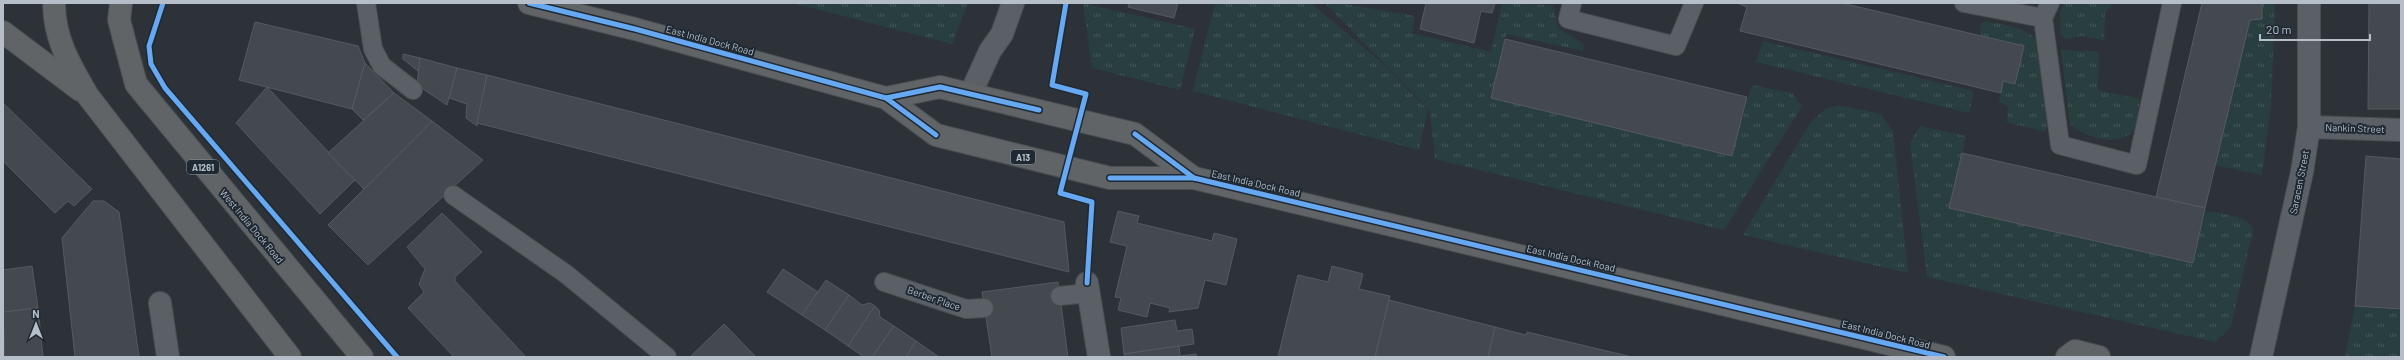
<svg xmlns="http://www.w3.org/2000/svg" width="2404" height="360" font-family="Barlow,sans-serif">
<defs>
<pattern id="grass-tufts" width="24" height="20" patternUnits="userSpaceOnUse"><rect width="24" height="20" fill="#293e3f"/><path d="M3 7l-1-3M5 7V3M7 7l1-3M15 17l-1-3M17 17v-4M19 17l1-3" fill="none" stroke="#465859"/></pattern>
</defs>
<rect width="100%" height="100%" fill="#2c3238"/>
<g fill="url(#grass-tufts)">
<path d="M793,3h175l-16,41z"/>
<path d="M1083,3l112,26 -15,61 -88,-22z"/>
<path d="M1215,3h96l69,58 48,49 -9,40 -226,-59z"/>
<path d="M1325,3h15l75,13 -3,17 79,19 11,-49 51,2 5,23 26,16 -1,7 -77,-17 -15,64 241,58 20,-71 40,8 10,13 -78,124 -289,-71 -5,-48z"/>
<path d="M2064,3h49l-8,10 -1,27 -23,-4 -14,3 -6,-3 -1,-25z"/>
<path d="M2262,3h13l-4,103 -9,69 -47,-10 35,-145 12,-1z"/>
<path d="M1986,21c20,5 44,5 54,25l7,80 -2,6 -38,-10 1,-16 -9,-4 4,-21 12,3 9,-38 -43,-10 -1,-11z"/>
<path d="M1763,41l211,50 -5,22 -213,-51z"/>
<path d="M2061,49c13,3 25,1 38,3l-1,38 42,9c-2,9 -2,24 -7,31 -13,19 -50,7 -63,-6z"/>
<path d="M1838,105l43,9 12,18 15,141 -165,-38 67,-112 16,-14z"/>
<path d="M1920,126l46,10 -16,72 243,55 12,-52c14,3 42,3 48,19l-22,97 -16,15 -288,-65 -17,-134z"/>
<path d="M2355,306l46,3v48h-56z"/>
</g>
<g fill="#44494f" stroke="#545a5f">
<path d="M1129,3h49l-4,15 -46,-11z"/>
<path d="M1426,3h69l-3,10 -11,-2 -7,32 -54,-14z"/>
<path d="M1737,3h105l182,43 -9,38 -12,-3 -2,12 -261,-62 7,-24z"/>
<path d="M2202,3h60v16l-12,1 -45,188 -49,-11z"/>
<path d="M2369,3h32v106h-33z"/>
<path d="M255,22l103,24 7,17 -13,46 -113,-29z"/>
<path d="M1505,39l242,58 -15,59 -241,-58z"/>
<path d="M403,54l17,4 -1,14 -16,-13z"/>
<path d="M420,58l37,10 -10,37 -30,-20z"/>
<path d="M365,63l29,30 -31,27 -11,-11z"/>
<path d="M457,68l30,7 -10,51 -11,-8 1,-14 -18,-6z"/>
<path d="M487,75l577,147 5,50 -592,-149z"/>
<path d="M267,87l88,93 -35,34 -84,-91z"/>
<path d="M394,93l38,28 -68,68 -36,-36z"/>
<path d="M3,103l89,86 -18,17 -6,-5 -13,12 -52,-52z"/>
<path d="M432,121l51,39 -115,105 -40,-40z"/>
<path d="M1962,153l243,55 -12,55 -244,-55z"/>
<path d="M2366,156l35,3v150l-46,-3z"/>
<path d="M93,201h11l15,11 20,145h-64l-13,-119z"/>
<path d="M1118,211l21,5 -2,7 75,18 2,-8 23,6 -11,46 -21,-5 -7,28 -29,4 1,-4 -20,-5 -3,14 -29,-7 3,-12 -6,-1 12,-51 -17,-4z"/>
<path d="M442,213l40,39 -27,25v4l71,76h-72l-46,-49 16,-16 -5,-8 6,-15 -18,-22z"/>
<path d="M32,266l6,42 -35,4v-42z"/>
<path d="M1332,266l31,8 -4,15 31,7 -15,61h-97l20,-82 30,7z"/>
<path d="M783,269l35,23 -16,23 -35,-23z"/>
<path d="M826,280l23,15 -24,35 -23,-15z"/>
<path d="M1058,282l10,75h-76l-10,-65z"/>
<path d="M849,295l13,10 8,-2 5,3 -27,40 -23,-16z"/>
<path d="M1389,300l106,27 -7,30h-113z"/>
<path d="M875,306l4,4 1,7 14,9 -22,31h-8l-16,-11z"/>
<path d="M38,308l5,49h-38l-2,-45z"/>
<path d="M1175,320l2,11 15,-2 2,15 -70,10 -3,-26z"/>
<path d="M724,324l32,33h-66z"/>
<path d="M894,326l22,15 -10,16h-34z"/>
<path d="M1495,327l31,8 1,-3 105,25h-144z"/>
<path d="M916,341l23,16h-33z"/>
<path d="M1179,346l1,10 16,-2 1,3h-72l-1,-3z"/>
</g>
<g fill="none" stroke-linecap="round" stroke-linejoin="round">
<defs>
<g id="lane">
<path d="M366,3l7,46 9,17 31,24"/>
<path d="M1572,3l-4,16 108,27 18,-43"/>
<path d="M1964,3l79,15"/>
<path d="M2050,3l-7,15 17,127 77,20 35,-162"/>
<path d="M453,195l113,79 101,83"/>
<path d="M884,282l82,27 18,-1"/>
<path d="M1060,296l28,-3"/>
</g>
<g id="street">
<path d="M971,93l19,-42 12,-17 11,-31"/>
<path d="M2309,127l92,3"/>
<path d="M1087,283l12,74"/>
<path d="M160,303l8,54"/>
<path d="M2261,357l41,-185 7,-45v-124"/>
</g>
<g id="highway">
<path d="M54,3c0,36 16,62 34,93l202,261"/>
<path d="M121,3l-2,17 17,64 226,273"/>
<path d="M529,3l106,26 251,69 50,37 174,43h84l750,179"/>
<path d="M3,32l77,58"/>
<path d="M886,98l54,-11 195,47 59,44"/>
<path d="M2067,357l8,-6 24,6"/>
</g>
</defs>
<use href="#lane" stroke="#4a4e53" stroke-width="20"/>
<use href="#street" stroke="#4a4e53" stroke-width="24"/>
<use href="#highway" stroke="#494e53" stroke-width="24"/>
<use href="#lane" stroke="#5b6067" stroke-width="18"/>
<use href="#street" stroke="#5b6067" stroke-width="22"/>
<use href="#highway" stroke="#606467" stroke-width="22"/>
<defs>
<g id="cycleway">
<path d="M163,3l-14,43 2,18 14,24 232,269"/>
<path d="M529,3l106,26 251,69 50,37"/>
<path d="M1066,3l-14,82 34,9 -26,99 32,9 -5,81"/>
<path d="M886,98l54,-11 99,23"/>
<path d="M1135,134l59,44"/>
<path d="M1110,178h84l750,179"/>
</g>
</defs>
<use href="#cycleway" stroke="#1f2933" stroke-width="8"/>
<use href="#cycleway" stroke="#66a8f1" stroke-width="5"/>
</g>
<g text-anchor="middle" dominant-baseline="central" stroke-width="4" stroke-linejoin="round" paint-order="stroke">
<g fill="#1f2933" stroke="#89929c" stroke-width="1">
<rect x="1011" y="150" width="24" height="14" rx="3"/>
<rect x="187" y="160" width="32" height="14" rx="3"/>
</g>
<g font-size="9" font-weight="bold" fill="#b6bfc9">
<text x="1023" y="157">A13</text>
<text x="203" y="167">A1261</text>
</g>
<g font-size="10" fill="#b6bfc9" stroke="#1f2933">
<text transform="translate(710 40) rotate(15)">East India Dock Road</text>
<text transform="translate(2355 128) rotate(2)">Nankin Street</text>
<text transform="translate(2299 182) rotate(-79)">Saracen Street</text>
<text transform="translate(1256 183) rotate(13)">East India Dock Road</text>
<text transform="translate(252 226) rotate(50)">West India Dock Road</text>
<text transform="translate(1571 258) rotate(13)">East India Dock Road</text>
<text transform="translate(934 298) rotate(19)">Berber Place</text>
<text transform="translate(1886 334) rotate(14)">East India Dock Road</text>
</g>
</g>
<rect width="2404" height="360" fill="none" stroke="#b6bfc9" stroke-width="8"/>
<g transform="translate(36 324)" stroke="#1f2933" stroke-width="3" paint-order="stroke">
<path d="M0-3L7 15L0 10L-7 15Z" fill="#b6bfc9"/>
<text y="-6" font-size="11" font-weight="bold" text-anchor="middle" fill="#b6bfc9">N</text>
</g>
<path d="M2260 34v6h110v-6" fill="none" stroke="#b6bfc9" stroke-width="2"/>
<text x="2266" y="34" font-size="12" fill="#b6bfc9" stroke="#1f2933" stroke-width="3" paint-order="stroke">20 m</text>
</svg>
